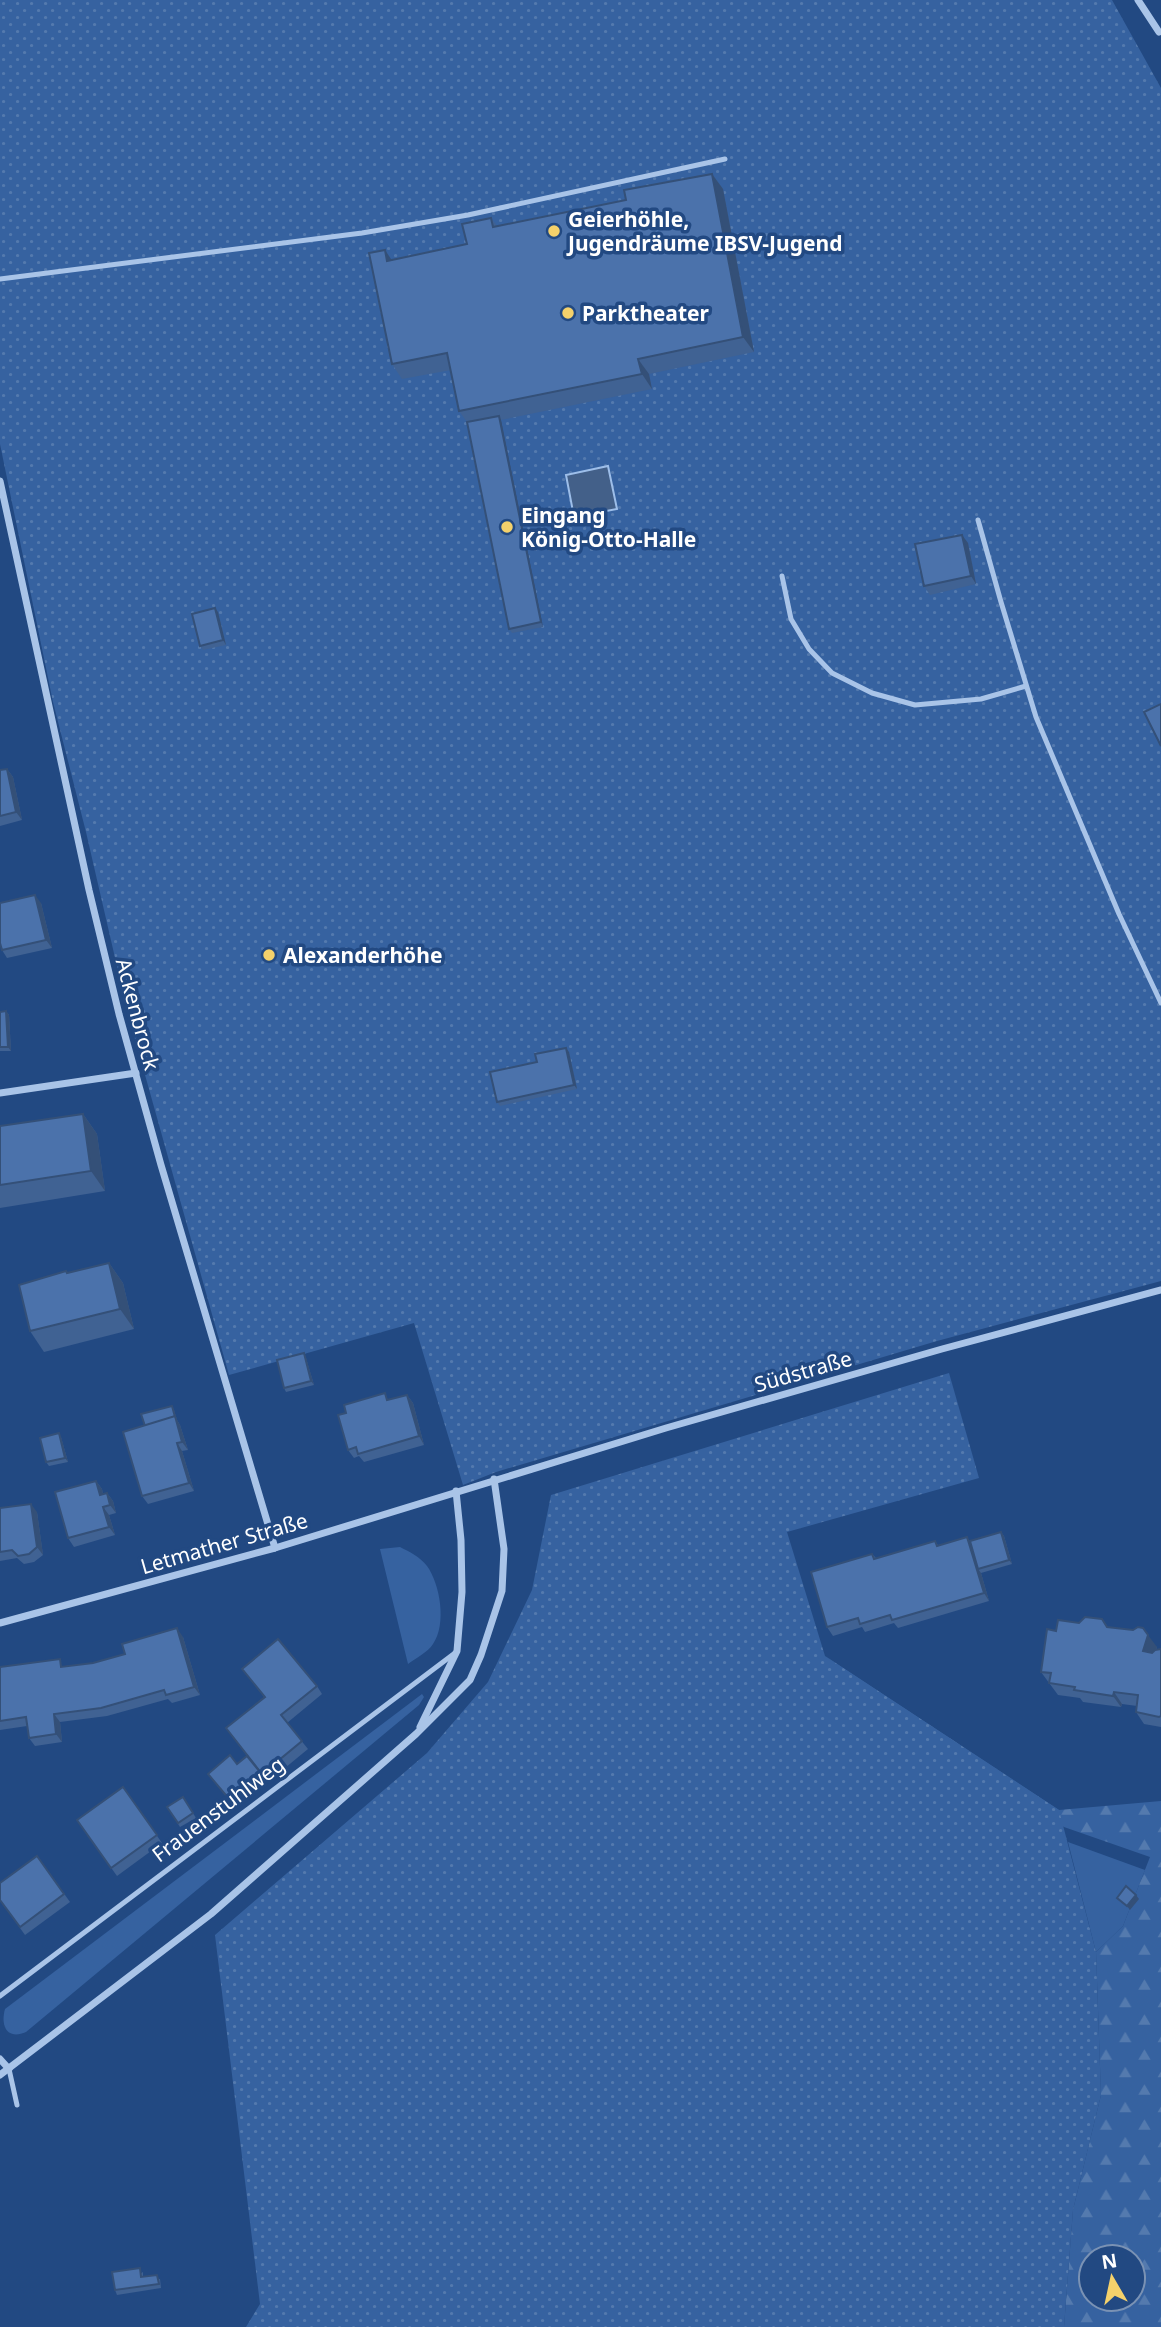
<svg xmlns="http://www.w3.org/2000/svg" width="1161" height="2327" font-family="'Noto Sans',sans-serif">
<defs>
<pattern id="forest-firs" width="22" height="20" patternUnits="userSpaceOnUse" patternTransform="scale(1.75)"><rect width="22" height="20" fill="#3662a0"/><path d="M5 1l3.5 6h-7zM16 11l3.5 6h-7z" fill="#547aae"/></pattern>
<pattern id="park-dots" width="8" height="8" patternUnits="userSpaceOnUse" patternTransform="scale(1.75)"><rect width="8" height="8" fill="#3662a0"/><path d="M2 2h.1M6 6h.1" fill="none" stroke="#547aae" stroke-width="1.8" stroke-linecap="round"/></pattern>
</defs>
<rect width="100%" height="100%" fill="#224982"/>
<g fill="#3662a0">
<path d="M400,1547c10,5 20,10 27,19 13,18 20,58 6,78 -5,8 -17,14 -25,20l-28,-115z"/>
<path d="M422,1694l2,3 -5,8 -393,327c-18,8 -26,-5 -21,-23z"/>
<path d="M1068,1842l77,28 -22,56 -27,26z"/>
</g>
<path fill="url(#forest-firs)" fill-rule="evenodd" d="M825,1656l234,154 102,-9v526h-97l9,-117 28,-115 -5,-143 27,-26 27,-69 -86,-30zM1091,2257h42v42h-42z"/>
<g fill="url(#park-dots)">
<path d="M0,0h1112l49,88v1193l-224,60 -441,131 -33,13 -49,-162 -185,52 -101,-361 -42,-182 -33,-130 -53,-258z"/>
<path d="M949,1373l30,105 -192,54 38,124 234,154 37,142 5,143 -28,115 -9,117h-818l14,-23 -45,-369 212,-182 61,-71 44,-92 19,-95z"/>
</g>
<path fill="#436089" stroke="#9dbee9" stroke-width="2" d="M608,466l9,43 -43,8 -8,-42z"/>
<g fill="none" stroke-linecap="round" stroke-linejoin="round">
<g stroke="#a9c4e8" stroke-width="5">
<path d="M0,279l362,-46 106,-18 257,-56"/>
<path d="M978,520l23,82 35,115 83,197 42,89"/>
<path d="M782,576l9,43 18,30 23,24 40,20 43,12 66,-6 45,-13"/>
<path d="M0,1996l455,-343"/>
<path d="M9,2069l8,36"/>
</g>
<g stroke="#a9c4e8" stroke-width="7">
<path d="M1138,0l21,32"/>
<path d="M0,481l89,409 30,124 42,151 114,383"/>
<path d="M0,1093l136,-20"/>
<path d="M0,1623l275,-75 391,-120 276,-79 219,-59"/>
<path d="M420,1727l37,-76 5,-59 -1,-52 -5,-49"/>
<path d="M0,2059l9,10"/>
<path d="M0,2075l211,-161 205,-180 54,-54 11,-25 21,-64 2,-42 -10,-70"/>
</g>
</g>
<g fill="#406293">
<path d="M712,174l11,15 31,163 -105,22 3,15 -151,31 42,207 -31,6 -3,-4 -42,-207 -8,-11 -8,-41 -49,9 -10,-15v-104l75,-16 24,-26 6,8 129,-26z"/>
<path d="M962,535l6,8 8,41 -46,11 -6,-9z"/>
<path d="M218,612l8,33 -23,5 -3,-4z"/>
<path d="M7,769l6,8 9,43 -22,6v-56z"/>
<path d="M41,903l11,45 -45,10 -5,-8z"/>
<path d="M6,1011l3,4 2,36h-11v-39z"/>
<path d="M569,1052l8,37 -77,17 -3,-4 40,-40z"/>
<path d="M83,1114l14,20 8,57 -105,17v-82z"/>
<path d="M109,1263l14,20 11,46 -90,23 -14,-21 38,-58z"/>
<path d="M304,1353l2,5 8,27 -28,7 -2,-4z"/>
<path d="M407,1395l6,8 11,42 -60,17 -5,-6 -5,2 -6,-8 41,-50z"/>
<path d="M172,1406l2,4 3,10 3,5 8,25 -6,1 12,40 -46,13 -6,-8 3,-70z"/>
<path d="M61,1437l7,25 -19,4 -3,-4z"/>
<path d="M96,1481l6,8 1,5 4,-1 6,8 3,12 -7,2 6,20 -41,12 -6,-9z"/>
<path d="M0,1508l37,4 6,43 -9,7 -10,2 -7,-6 -17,3z"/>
<path d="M1001,1532l3,4 8,28 -31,9 8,28 -91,27 -4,-5 -29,9 -3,-5 -29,9 -6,-9 45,-73 4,4 59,-17 3,4 32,-4z"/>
<path d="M1102,1619l6,8 49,20 -1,3 5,-1v78l-17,-3 -8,-12 1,-6 -15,-2 -1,3 -38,-5 -3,-4 -22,-3 -17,-23 15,-41 23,-8z"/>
<path d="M183,1637l17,58 -28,8 -4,-4 -61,17 -47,6 2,20 -27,4 -6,-8 -2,-12 -27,4v-63l65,-1 28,-3z"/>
<path d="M242,1669l75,17 5,8 -35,29 21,26 -40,33 -11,7 -2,-2 -22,18 -22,-27 26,-14 10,-8 -21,-28 38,-31z"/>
<path d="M123,1787l39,56 -45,33 -40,-56z"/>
<path d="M183,1797l13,21 -16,9 -13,-20z"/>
<path d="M37,1856l33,46 -45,33 -25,-35z"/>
<path d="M143,2272v5l17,2 1,9 -44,7 -2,-5z"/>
</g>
<g fill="#345078">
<path d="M712,174l11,15 31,163 -11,-15z"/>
<path d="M385,250l10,15 -8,-4z"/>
<path d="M638,359l11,15 3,15 -10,-15z"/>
<path d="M499,416l2,4 42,207 -2,-5z"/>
<path d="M962,535l6,8 8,41 -5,-8z"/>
<path d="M215,608l3,4 8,33 -3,-5z"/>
<path d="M7,769l6,8 9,43 -6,-8z"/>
<path d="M35,895l6,8 11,45 -6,-8z"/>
<path d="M6,1011l3,4 2,36 -3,-4z"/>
<path d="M566,1048l3,4 8,37 -3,-4z"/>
<path d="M83,1114l14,20 8,57 -14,-20z"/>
<path d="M109,1263l14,20 11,46 -14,-20z"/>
<path d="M304,1353l2,5 8,27 -3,-4z"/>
<path d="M407,1395l6,8 11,42 -5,-9z"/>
<path d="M172,1406l2,4 3,10 3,5 8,25 -6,-8z"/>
<path d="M59,1433l2,4 7,25 -3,-4z"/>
<path d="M177,1443l5,8 12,40 -5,-8z"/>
<path d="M96,1481l6,8 3,14 -5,-8z"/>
<path d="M107,1493l6,8 3,12 -6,-8z"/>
<path d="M31,1504l6,8 6,43 -6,-8z"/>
<path d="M103,1507l6,8 6,20 -6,-8z"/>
<path d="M1001,1532l3,4 8,28 -3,-4z"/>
<path d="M967,1537l6,8 5,24 3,4 8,28 -5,-8z"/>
<path d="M177,1628l6,9 17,58 -6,-8z"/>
<path d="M1148,1635l9,12 -6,16 -8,-12z"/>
<path d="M1114,1692l8,12 -1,3 -8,-11z"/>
<path d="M54,1714l6,8 2,20 -6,-8z"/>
<path d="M1136,1895l3,4 -9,11 -3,-4z"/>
</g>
<g fill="#4b72ab" stroke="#345078" stroke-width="2">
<path d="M712,174l31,163 -105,22 4,15 -183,37 -12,-58 -55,11 -23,-111 16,-3 2,11 80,-17 -5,-20 29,-6 2,9 133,-27 -2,-10z"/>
<path d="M499,416l42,206 -32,7 -42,-207z"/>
<path d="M962,535l9,41 -47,10 -9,-42z"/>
<path d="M215,608l8,32 -23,6 -8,-32z"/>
<path d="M1161,704v42l-17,-34z"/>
<path d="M7,769l9,43 -16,4v-46z"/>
<path d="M35,895l11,45 -44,10 -2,-7v-40z"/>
<path d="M6,1011l2,36h-8v-35z"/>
<path d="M566,1048l8,37 -77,17 -7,-30 47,-10 -2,-8z"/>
<path d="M83,1114l8,57 -91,14v-59z"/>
<path d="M109,1263l11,46 -90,22 -11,-46 47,-14 1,2z"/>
<path d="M304,1353l7,28 -27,7 -7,-28z"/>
<path d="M385,1393l2,7 20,-5 12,41 -61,18 -2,-7 -8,3 -10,-35 8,-2 -2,-8z"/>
<path d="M172,1406l3,11 -30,9 -4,-12z"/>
<path d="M175,1416l7,26 -5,1 12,40 -47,13 -19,-64z"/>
<path d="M59,1433l6,25 -19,4 -6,-24z"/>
<path d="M96,1481l4,14 7,-2 3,12 -7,2 6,20 -41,11 -13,-46z"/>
<path d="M31,1504l6,43 -8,7 -11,2 -6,-6 -12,2v-44z"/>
<path d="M1001,1532l8,28 -31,9 -8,-28z"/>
<path d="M967,1537l17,56 -92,27 -2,-5 -30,9 -2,-6 -31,9 -16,-55 61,-18 2,5 61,-18 2,5z"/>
<path d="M1085,1617l17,2 5,8 26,3 5,-3 5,1 5,7 -5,16 9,2 3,-3 6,-1v67l-2,1 -23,-5 2,-17 -24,-3 -1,4 -39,-6 1,-3 -26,-4 2,-10 -10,-1 6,-43 9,2 2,-11 21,3z"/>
<path d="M177,1628l17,59 -28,8 -2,-5 -63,18 -47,6 2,20 -27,4 -3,-21 -26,4v-54l60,-8 1,8 32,-4 32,-9 -3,-10z"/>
<path d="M278,1639l39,47 -36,29 21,26 -40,33 -36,-46 39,-31 -23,-28z"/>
<path d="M230,1755l7,9 10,-8 17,21 -10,8 -2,-2 -22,17 -22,-26z"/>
<path d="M123,1787l34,48 -46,33 -34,-48z"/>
<path d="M183,1797l10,16 -15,10 -11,-16z"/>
<path d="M37,1856l27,38 -44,33 -20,-27v-17z"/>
<path d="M1126,1886l10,9 -9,11 -10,-8z"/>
<path d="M140,2268l1,9 16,-2 2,9 -44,6 -3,-18z"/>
</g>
<g fill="#f4d16b" stroke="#224982" stroke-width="2.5">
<circle cx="554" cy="231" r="7"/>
<circle cx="568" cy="313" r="7"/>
<circle cx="507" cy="527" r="7"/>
<circle cx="269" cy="955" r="7"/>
</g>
<g text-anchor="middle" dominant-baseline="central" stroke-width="7" stroke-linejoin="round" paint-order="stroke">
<g font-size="21" font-weight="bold" fill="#fff" stroke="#224982" text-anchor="start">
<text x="568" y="219">Geierhöhle,<tspan x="568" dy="24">Jugendräume IBSV-Jugend</tspan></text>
<text x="582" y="313">Parktheater</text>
<text x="521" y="515">Eingang<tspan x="521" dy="24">König-Otto-Halle</tspan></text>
<text x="283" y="955">Alexanderhöhe</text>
</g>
<g font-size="21" fill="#fff" stroke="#224982">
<text transform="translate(138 1014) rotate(75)">Ackenbrock</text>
<text transform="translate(803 1371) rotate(-16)">Südstraße</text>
<text transform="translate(224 1543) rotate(-16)">Letmather Straße</text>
<text transform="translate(218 1809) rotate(-37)">Frauenstuhlweg</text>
</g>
</g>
<g transform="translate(1112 2278) rotate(351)"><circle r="33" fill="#224982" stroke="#7a92b4" stroke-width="2"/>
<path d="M0-5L12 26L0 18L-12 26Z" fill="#f4d16b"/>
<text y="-10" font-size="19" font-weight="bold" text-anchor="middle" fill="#ffffff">N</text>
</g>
</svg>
